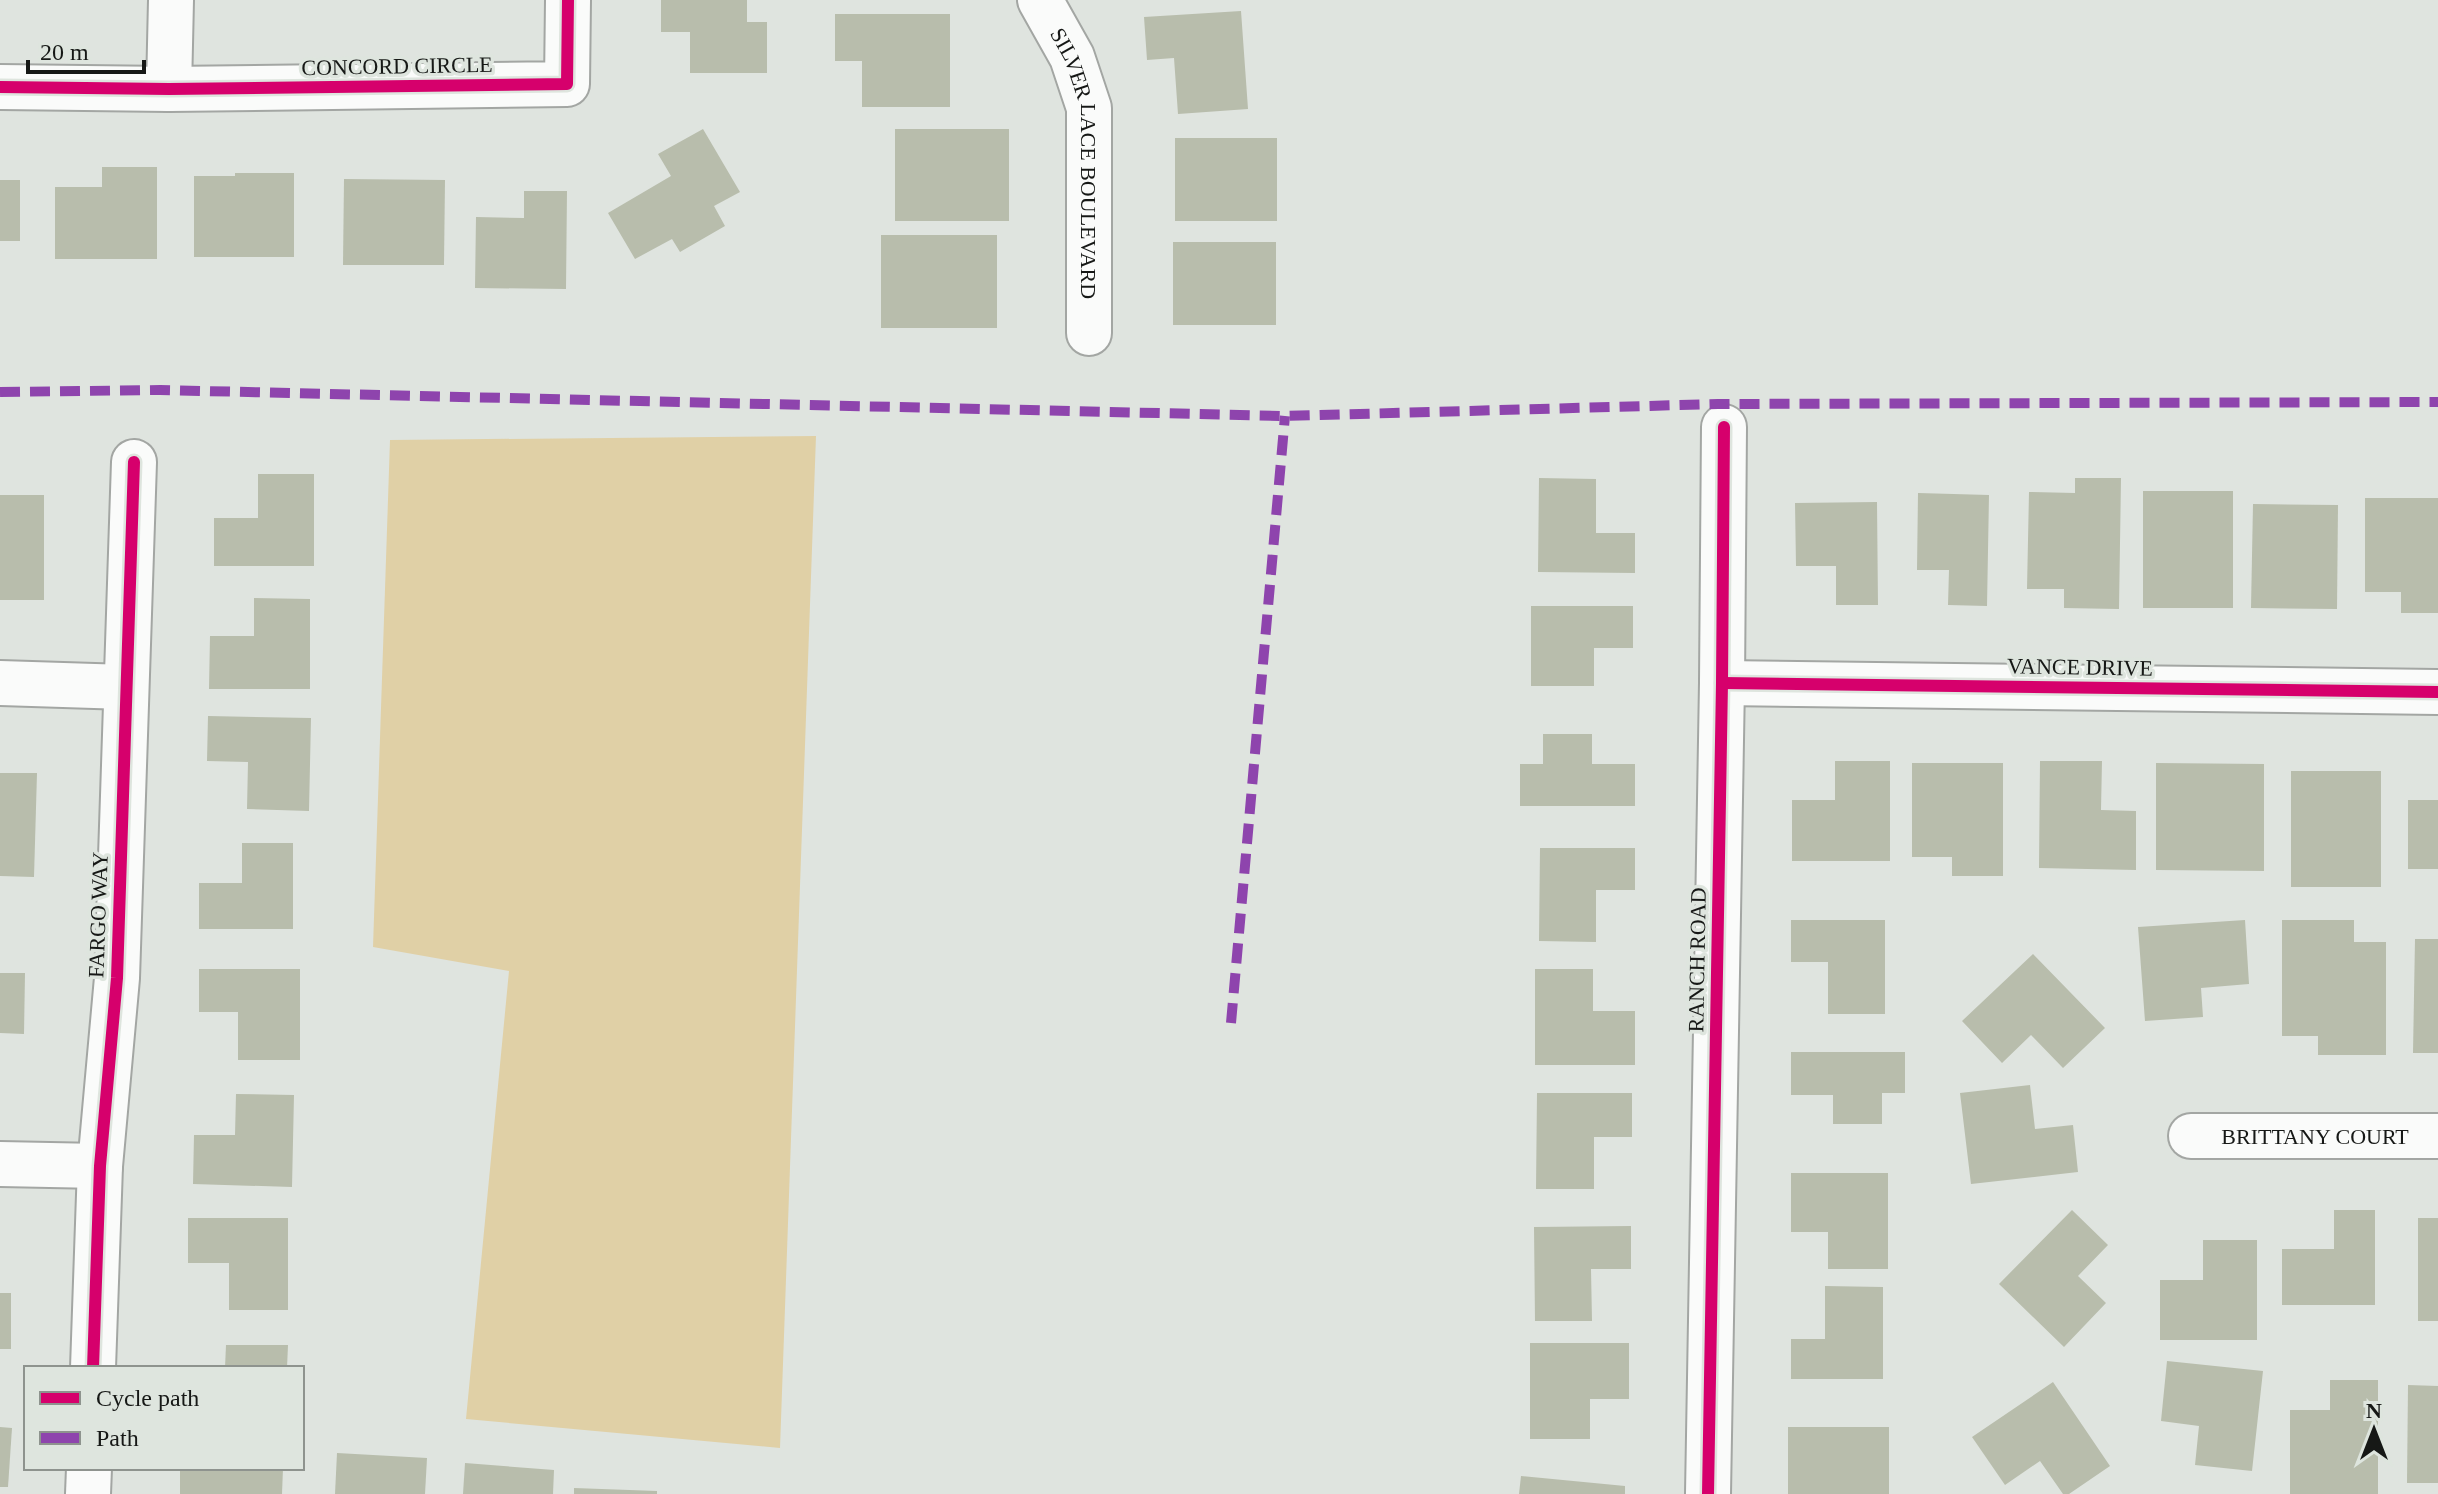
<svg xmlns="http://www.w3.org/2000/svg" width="2438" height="1494" font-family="'Times New Roman',serif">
<rect width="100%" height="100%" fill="#dfe4df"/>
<path fill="#e0d0a6" d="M816,436l-36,1012 -314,-29 43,-448 -136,-24 17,-507z"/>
<g fill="#b8bdac">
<path d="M661,0h86v22h20v51h-77v-41h-29z"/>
<path d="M1241,11l7,98 -70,5 -4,-56 -27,2 -3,-43z"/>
<path d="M835,14h115v93h-88v-46h-27z"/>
<path d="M703,129l37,63 -26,14 11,20 -45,26 -8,-13 -37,20 -27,-46 63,-37 -13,-22z"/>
<rect x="895" y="129" width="114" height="92"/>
<rect x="1175" y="138" width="102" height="83"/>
<path d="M102,167h55v92h-102v-72h47z"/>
<path d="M235,173h59v84h-100v-81h41z"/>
<path d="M344,179l101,1 -1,85h-101z"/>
<rect x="0" y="180" width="20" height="61"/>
<path d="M524,191h43l-1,98 -91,-1 1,-71 48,1z"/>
<rect x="881" y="235" width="116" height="93"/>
<rect x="1173" y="242" width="103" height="83"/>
<path d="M258,474h56v92h-100v-48h44z"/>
<path d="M1539,478l57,1v54h39v40l-97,-1z"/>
<path d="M2075,478h46l-2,131 -55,-1v-19h-37l2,-97 46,1z"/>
<rect x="2143" y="491" width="90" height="117"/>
<path d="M1918,493l71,2 -2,111 -39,-1 1,-35h-32z"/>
<rect x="0" y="495" width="44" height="105"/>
<path d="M2365,498h73v115h-37v-21h-36z"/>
<path d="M1877,502l1,103h-42v-39h-40l-1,-63z"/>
<path d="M2253,504l85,1 -1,104 -86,-1z"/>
<path d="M254,598l56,1v90h-101l1,-53h44z"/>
<path d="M1531,606h102v42h-39v38h-63z"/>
<path d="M208,716l103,2 -2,93 -62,-2 1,-47 -41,-1z"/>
<path d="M1543,734h49v30h43v42h-115v-42h23z"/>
<path d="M1835,761h55v100h-98v-61h43z"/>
<path d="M2040,761h62l-1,49 35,1v59l-97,-2z"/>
<path d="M1912,763h91v113h-51v-19h-40z"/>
<path d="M2156,763l108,1v107l-108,-1z"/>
<rect x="2291" y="771" width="90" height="116"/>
<path d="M0,773h37l-3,104 -34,-1z"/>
<rect x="2408" y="800" width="30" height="69"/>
<path d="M242,843h51v86h-94v-46h43z"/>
<path d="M1540,848h95v42h-39v52l-57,-1z"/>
<path d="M1791,920h94v94h-57v-52h-37z"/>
<path d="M2245,920l4,64 -48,4 2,29 -58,4 -7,-94z"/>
<path d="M2282,920h72v22h32v113h-68v-19h-36z"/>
<path d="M2415,939h23v114h-25z"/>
<path d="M2033,954l72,74 -42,40 -32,-33 -29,28 -40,-42z"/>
<path d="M199,969h101v91h-62v-48h-39z"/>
<path d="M1535,969h58v42h42v54h-100z"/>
<path d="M0,973h25l-1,61 -24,-1z"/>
<path d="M1791,1052h114v41h-23v31h-49v-29h-42z"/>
<path d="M2030,1085l5,44 38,-4 5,47 -107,12 -11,-91z"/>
<path d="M1537,1093h95v44h-38v52h-58z"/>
<path d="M236,1094l58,1 -2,92 -99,-3 1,-49h41z"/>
<path d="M1791,1173h97v96h-60v-37h-37z"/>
<path d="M2072,1210l36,35 -30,31 28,27 -42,44 -65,-63z"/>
<path d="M2334,1210h41v95h-93v-56h52z"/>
<path d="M188,1218h100v92h-59v-47h-41z"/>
<rect x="2418" y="1218" width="20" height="103"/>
<path d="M1631,1226v43h-40l1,52h-57l-1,-94z"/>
<path d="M2203,1240h54v100h-97v-60h43z"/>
<path d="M1825,1286l58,1v92h-92v-40h34z"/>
<rect x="0" y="1293" width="11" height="56"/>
<path d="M1530,1343h99v56h-39v40h-60z"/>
<path d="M226,1345h62l-1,23h-62z"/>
<path d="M2167,1361l96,10 -11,100 -57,-6 4,-39 -38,-5z"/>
<path d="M2330,1380h48v114h-88v-84h40z"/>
<path d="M2053,1382l57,84 -41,28h-6l-23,-33 -35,24 -33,-48z"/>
<path d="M2408,1385l30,1v97h-31z"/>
<path d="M0,1427l12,1 -4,59h-8z"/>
<rect x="1788" y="1427" width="101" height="67"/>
<path d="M337,1453l90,5 -2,36h-90z"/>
<path d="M465,1463l89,7 -1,24h-90z"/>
<path d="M180,1468h103l-1,26h-102z"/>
<path d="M1521,1476l104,10v8h-106z"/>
<path d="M574,1488l83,3v3h-83z"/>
</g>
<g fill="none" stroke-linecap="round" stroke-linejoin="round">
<defs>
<g id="street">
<path id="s1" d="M1040,0l32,57 17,51v225"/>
<path d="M0,87l169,2 398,-5 1,-84"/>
<path d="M169,89l2,-89"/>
<path d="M0,683l126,4"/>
<path d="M1722,683l716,9"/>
<path id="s2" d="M2191,1136h247"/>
<path d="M0,1164l100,2"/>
<path d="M93,1368l7,-202 17,-188 17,-516"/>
<path d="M88,1494l1,-26"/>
<path d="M1708,1494l14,-811 2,-256"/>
</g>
</defs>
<use href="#street" stroke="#a3a6a3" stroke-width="48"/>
<use href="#street" stroke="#fafbfa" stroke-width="44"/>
<g stroke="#8e44ad" stroke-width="10" stroke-dasharray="20 10" stroke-linecap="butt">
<path d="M0,392l160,-2 1125,26 433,-12 720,-2"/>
<path d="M1231,1023l54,-607"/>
</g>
<defs>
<g id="cycleway">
<path d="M0,87l169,2 398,-5 1,-84"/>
<path d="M1722,683l716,9"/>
<path d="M93,1368l7,-202 17,-188 17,-516"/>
<path d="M1708,1494l14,-811 2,-256"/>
</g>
</defs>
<use href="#cycleway" stroke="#dee5de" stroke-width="17"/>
<use href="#cycleway" stroke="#d6006c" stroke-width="12"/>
</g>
<g text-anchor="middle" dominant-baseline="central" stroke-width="7" stroke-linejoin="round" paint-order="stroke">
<g font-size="22" fill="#161816" stroke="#dee5de">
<text transform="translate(397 66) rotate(-1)">CONCORD CIRCLE</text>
<text stroke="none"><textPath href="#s1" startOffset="172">SILVER LACE BOULEVARD</textPath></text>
<text transform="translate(2080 667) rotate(1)">VANCE DRIVE</text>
<text transform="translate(98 915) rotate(-88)">FARGO WAY</text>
<text transform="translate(1697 960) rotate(-89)">RANCH ROAD</text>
<text stroke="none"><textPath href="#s2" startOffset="124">BRITTANY COURT</textPath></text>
</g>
</g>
<rect x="24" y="1366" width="280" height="104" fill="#dee5de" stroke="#8e938e" stroke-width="2"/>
<rect x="40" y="1392" width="40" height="12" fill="#d6006c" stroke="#8e938e" stroke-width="2"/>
<text x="96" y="1406" font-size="24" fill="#161816">Cycle path</text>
<rect x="40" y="1432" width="40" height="12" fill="#8e44ad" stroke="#8e938e" stroke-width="2"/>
<text x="96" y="1446" font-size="24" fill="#161816">Path</text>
<g transform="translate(2374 1430)" stroke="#dee5de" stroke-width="6" paint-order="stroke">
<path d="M0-6L14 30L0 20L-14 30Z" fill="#161816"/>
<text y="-12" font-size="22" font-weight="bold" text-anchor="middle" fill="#161816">N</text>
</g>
<path d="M28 60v12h116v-12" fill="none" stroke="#161816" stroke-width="4"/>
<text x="40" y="60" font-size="24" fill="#161816" stroke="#dee5de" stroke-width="6" paint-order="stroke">20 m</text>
</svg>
